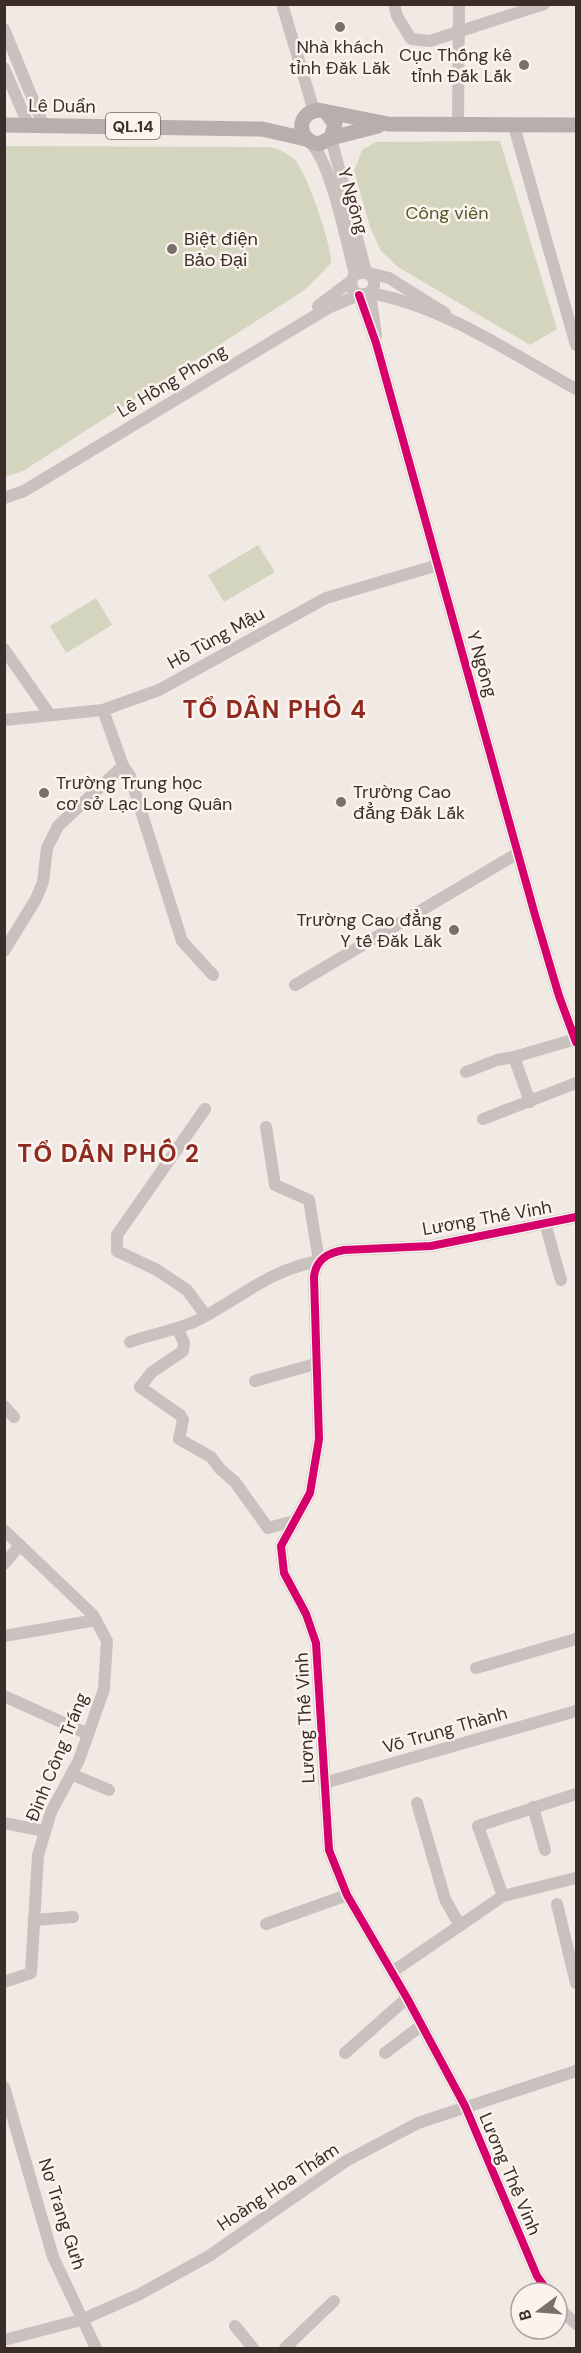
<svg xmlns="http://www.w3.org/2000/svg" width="581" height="2353" font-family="'DM Sans',sans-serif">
<rect width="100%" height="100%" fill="#f0e9e4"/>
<g fill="#d4d5be">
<path d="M500,141l57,188 -27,16 -132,-78 -17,-16 -11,-24 -16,-56 8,-21 14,-8z"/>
<path d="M5,146l264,1c9,2 17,5 25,12 12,11 38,87 37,104l-25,26 -283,182 -18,6z"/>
<path d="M258,545l17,27 -51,30 -16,-27z"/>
<path d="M96,598l16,27 -46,28 -16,-27z"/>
</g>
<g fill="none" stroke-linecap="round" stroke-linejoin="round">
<g stroke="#c9c1bd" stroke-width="12">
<path d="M282,4l32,107"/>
<path d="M394,4l3,12 14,23 19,2 114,-37"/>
<path d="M4,29l39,95"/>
<path d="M4,68l24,56"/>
<path d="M458,125l1,-121"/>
<path d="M514,126l62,219"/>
<path d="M331,138l35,134"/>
<path d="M310,142c22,22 36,100 45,132"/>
<path d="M369,273l20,5 56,35"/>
<path d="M370,293c74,13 142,61 206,96"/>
<path d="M370,293l6,42"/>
<path d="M359,295l17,48 159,572 24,81 17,46"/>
<path d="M318,306l33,-25"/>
<path d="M4,498l20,-7 304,-183 31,-13 11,-2 4,-7v-7l-8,-7 -11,2 -4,7 1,8 7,6"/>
<path d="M4,649l46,66"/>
<path d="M103,710l20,56 7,10 52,165 31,34"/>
<path d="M4,720l99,-10 56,-20 167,-92 112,-33"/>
<path d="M4,951l32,-52 7,-17 4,-34 11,-22 65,-60"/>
<path d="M295,985l223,-132"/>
<path d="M466,1072l31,-12 17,-3"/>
<path d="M530,1102l-16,-45 62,-18"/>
<path d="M205,1109l-88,126v16l40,19 30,20 19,26"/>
<path d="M483,1119l93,-36"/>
<path d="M545,1223l16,57"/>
<path d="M178,1329l6,14 -1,8 -31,21 -12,15 40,28 3,5 -4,19 32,18 9,12 15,13 33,46 26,-7"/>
<path d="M130,1342c23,-9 47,-11 70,-23 42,-22 69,-49 119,-58l-10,-61 -34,-15 -9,-58"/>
<path d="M255,1381l60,-17"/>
<path d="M4,1406l10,11"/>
<path d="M4,1530l89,85 14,26 -3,48 -25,71 -28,52 -13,43 -7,118 -27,9"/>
<path d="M4,1564l16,-19"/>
<path d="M4,1636l92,-16"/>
<path d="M476,1668l100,-29"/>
<path d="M4,1696l84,38"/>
<path d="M71,1774l38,16"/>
<path d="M324,1783l252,-72"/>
<path d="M417,1803l28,96 15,27"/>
<path d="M533,1807l12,43"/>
<path d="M4,1823l41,8"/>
<path d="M503,1896l-25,-70 98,-32"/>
<path d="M557,1904l19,79"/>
<path d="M34,1920l39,-3"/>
<path d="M266,1924l81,-29"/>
<path d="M392,1972l111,-76 73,-18"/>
<path d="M345,2053l62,-55"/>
<path d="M385,2053l37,-28"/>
<path d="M4,2087l49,170 43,91"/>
<path d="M549,2293l-12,-17 -72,-170 -58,-108 -60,-103 -18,-45 -13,-207 -10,-29 -22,-41 -3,-27 29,-53 9,-54 -5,-162c2,-18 14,-24 30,-27l87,-4 145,-29"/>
<path d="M557,2306l19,18"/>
<path d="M235,2326l18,22"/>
<path d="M4,2340l77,-20 57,-25 71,-39 137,-95 72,-38 158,-52"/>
<path d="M285,2348l49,-47"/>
</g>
<g stroke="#b8afac" stroke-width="15">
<path d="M327,113l8,11 -4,14 -12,6c-23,-3 -23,-31 -1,-34l70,14 188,1"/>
<path d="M4,125l258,4 44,10"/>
<path d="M331,138l47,-12"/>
</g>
<defs>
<g id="cycleway">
<path d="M359,295l17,48 159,572 24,81 17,46"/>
<path d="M549,2293l-12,-17 -72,-170 -58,-108 -60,-103 -18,-45 -13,-207 -10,-29 -22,-41 -3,-27 29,-53 9,-54 -5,-162c2,-18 14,-24 30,-27l87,-4 145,-29"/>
</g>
</defs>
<use href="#cycleway" stroke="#fbf3ed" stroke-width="11"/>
<use href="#cycleway" stroke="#d6006c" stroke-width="8"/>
</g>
<g fill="#7a6f6b" stroke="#fbf3ed" stroke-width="2">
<circle cx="340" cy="27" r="6"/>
<circle cx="524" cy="65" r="6"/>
<circle cx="172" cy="249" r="6"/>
<circle cx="44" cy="793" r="6"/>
<circle cx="341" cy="802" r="6"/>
<circle cx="454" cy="930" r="6"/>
</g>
<g text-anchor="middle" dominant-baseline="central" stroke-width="5" stroke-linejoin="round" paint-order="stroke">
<rect fill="#fbf3ed" stroke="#756864" stroke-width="1.5" x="106" y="113" width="54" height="26" rx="4.5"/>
<g font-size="16" font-weight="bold" fill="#3b2d2a">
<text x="133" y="126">QL.14</text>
</g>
<g font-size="18" fill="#3b2d2a" stroke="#fbf3ed" text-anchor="start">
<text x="340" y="47" text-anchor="middle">Nhà khách<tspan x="340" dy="21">tỉnh Đăk Lăk</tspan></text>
<text x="512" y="55" text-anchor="end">Cục Thống kê<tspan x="512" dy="21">tỉnh Đắk Lắk</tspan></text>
<text x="184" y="239">Biệt điện<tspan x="184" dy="21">Bảo Đại</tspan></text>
<text x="56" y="783">Trường Trung học<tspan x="56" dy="21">cơ sở Lạc Long Quân</tspan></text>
<text x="353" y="792">Trường Cao<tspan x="353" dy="21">đẳng Đắk Lắk</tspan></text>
<text x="442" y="920" text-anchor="end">Trường Cao đẳng<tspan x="442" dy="21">Y tế Đăk Lăk</tspan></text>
</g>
<g font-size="18" fill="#3b2d2a" stroke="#fbf3ed">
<text transform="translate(62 106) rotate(1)">Lê Duẩn</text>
<text transform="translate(353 201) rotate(74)">Y Ngông</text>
<text transform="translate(172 381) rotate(-31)">Lê Hồng Phong</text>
<text transform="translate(216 638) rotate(-29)">Hồ Tùng Mậu</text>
<text transform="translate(482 664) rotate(74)">Y Ngông</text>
<text transform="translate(487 1218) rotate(-10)">Lương Thế Vinh</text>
<text transform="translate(305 1718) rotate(-93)">Lương Thế Vinh</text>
<text transform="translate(445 1730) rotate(-16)">Võ Trung Thành</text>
<text transform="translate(57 1757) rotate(-68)">Đinh Công Tráng</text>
<text transform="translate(510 2174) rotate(67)">Lương Thế Vinh</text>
<text transform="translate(278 2187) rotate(-34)">Hoàng Hoa Thám</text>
<text transform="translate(62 2214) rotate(72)">Nơ Trang Gưh</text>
</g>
<g font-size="18" fill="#505b2d" stroke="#fbf3ed">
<text x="447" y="213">Công viên</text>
</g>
<g font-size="24" font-weight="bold" letter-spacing="1.5" fill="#8e2a20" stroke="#fbf3ed">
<text x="275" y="709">TỔ DÂN PHỐ 4</text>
<text x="109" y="1153">TỔ DÂN PHỐ 2</text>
</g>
</g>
<rect width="581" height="2353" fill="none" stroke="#3b2d2a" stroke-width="12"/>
<g transform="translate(539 2311) rotate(254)"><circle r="28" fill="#fbf3ed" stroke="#aea49f" stroke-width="1.5"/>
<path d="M0-4.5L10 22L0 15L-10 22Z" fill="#7a6f6b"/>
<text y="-9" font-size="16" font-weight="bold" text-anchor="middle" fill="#3b2d2a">B</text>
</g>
</svg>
